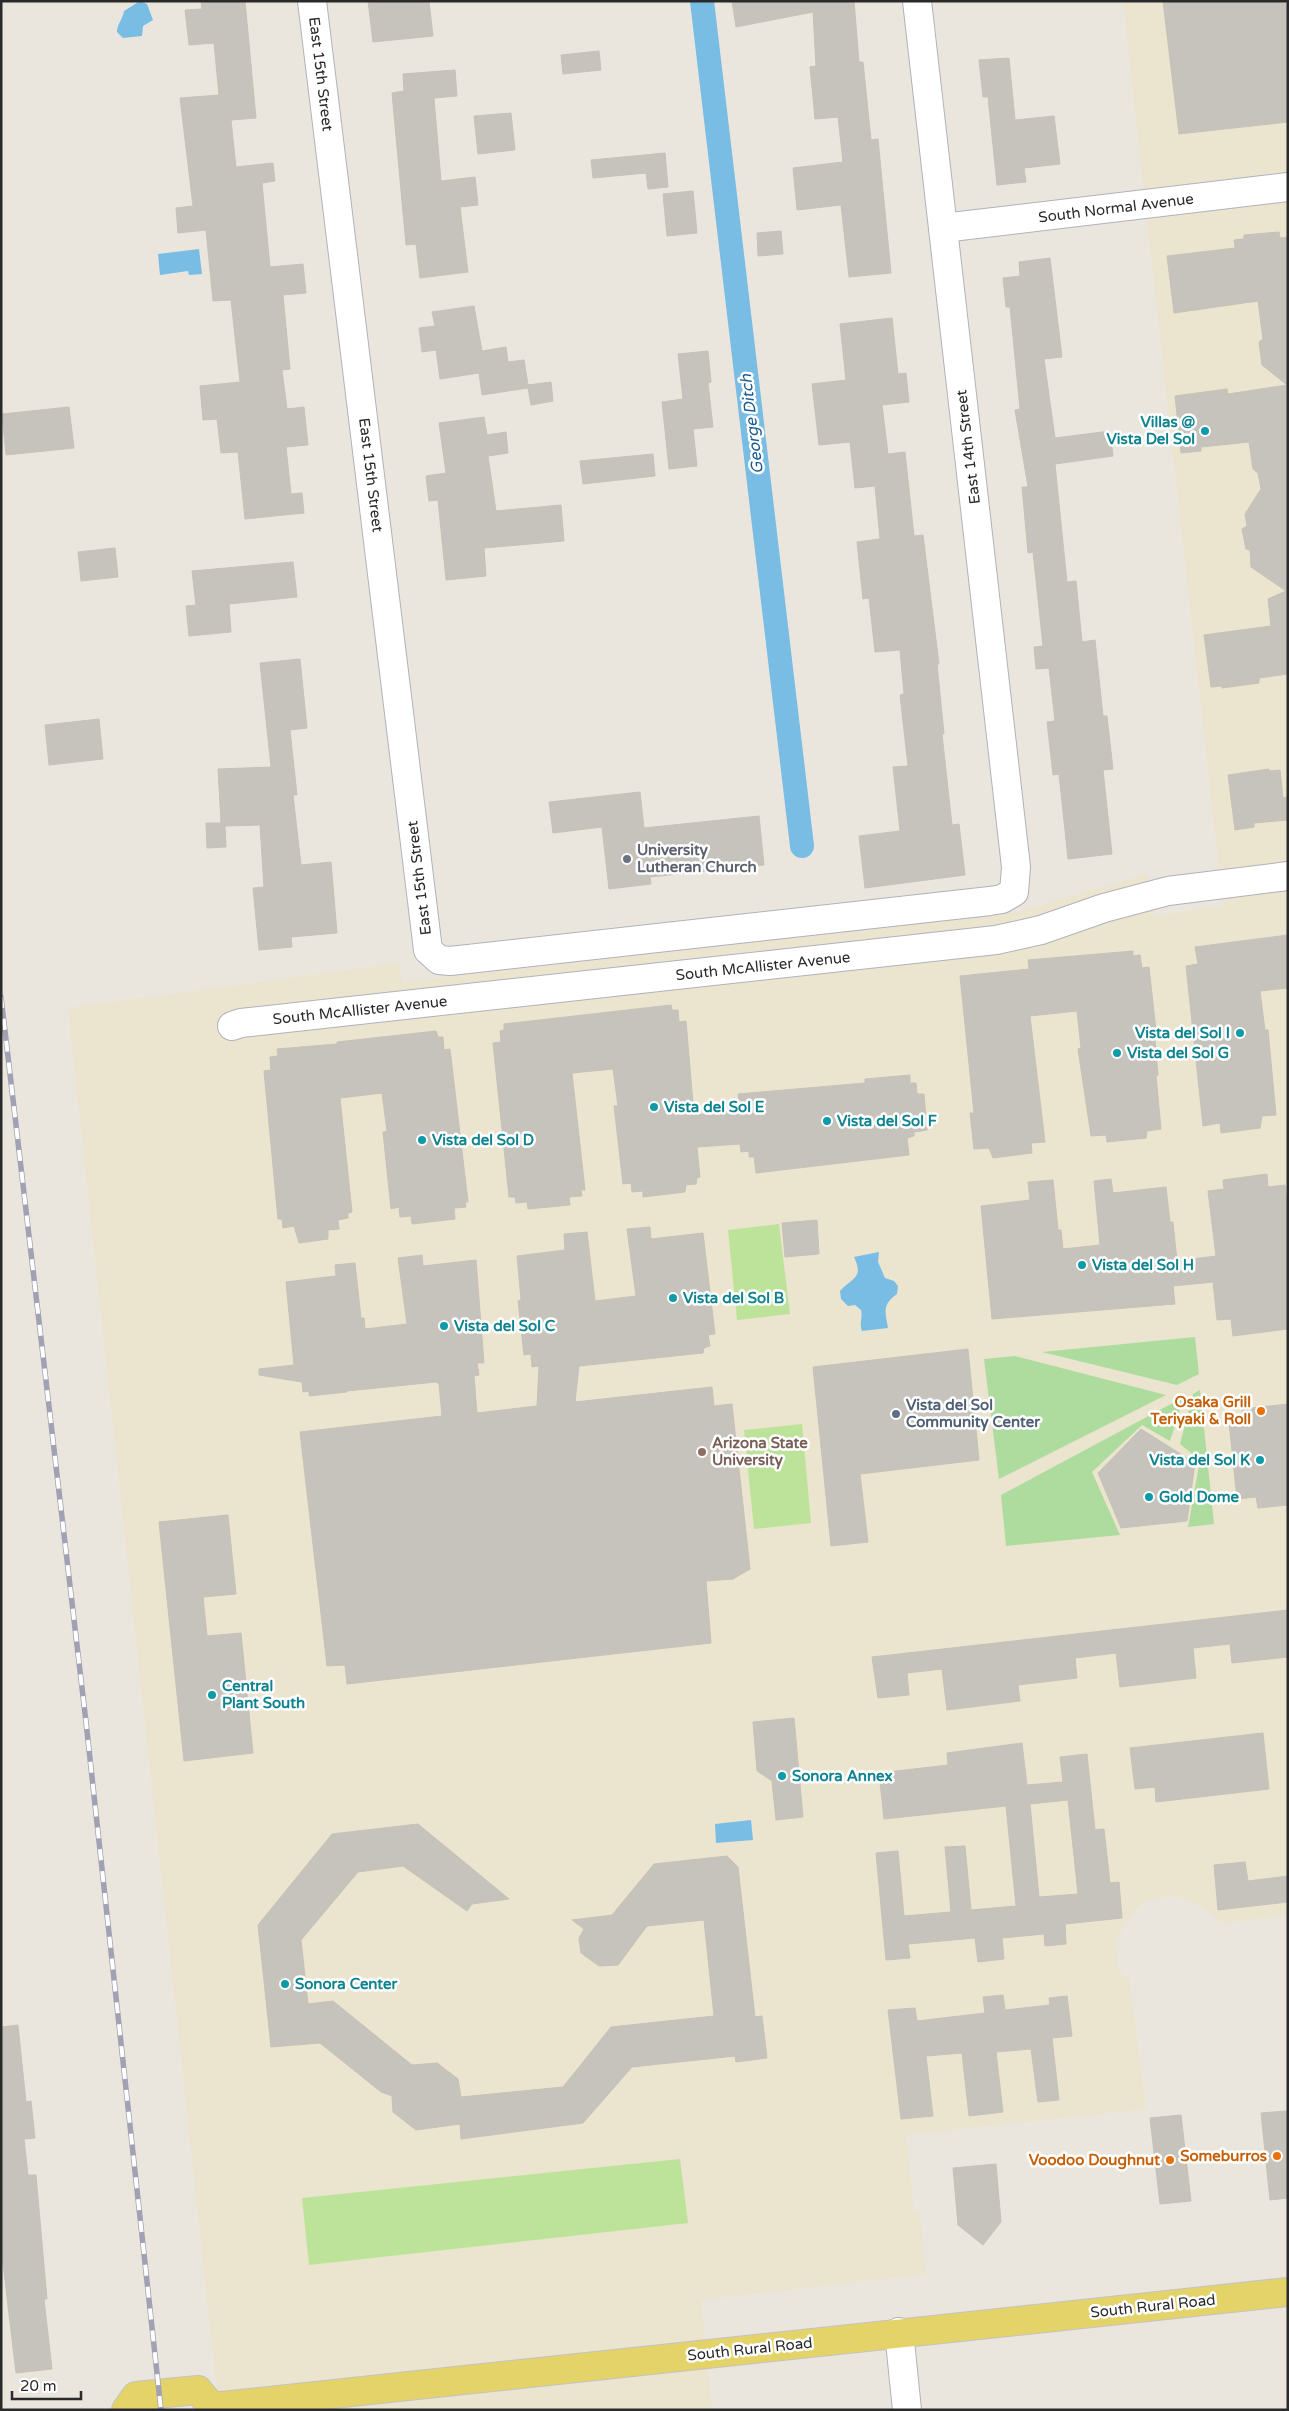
<svg xmlns="http://www.w3.org/2000/svg" width="1289" height="2411" font-family="'Varela Round',sans-serif">
<rect width="100%" height="100%" fill="#ebe6dd"/>
<path fill="#ebe4ce" d="M1123,1h165v1914l-65,8 -23,-18 -25,-9 -30,4 -18,19 -11,25 2,23 6,10h5l17,132 -240,26 8,77h6l6,62 -225,26 11,110h-493l-151,-1402 331,-45 3,19 616,-70 129,-38 6,42 70,-10z"/>
<g fill="#addc9e">
<path d="M1195,1337l4,37 -22,11 -135,-33z"/>
<path d="M1015,1356l151,39 -167,84 -15,-120z"/>
<path d="M1200,1390l14,134 -26,3 12,-67 -20,-16 13,-50z"/>
<path d="M1184,1397l-14,44 -28,-16 -50,47 28,63 -114,11 -5,-51z"/>
</g>
<g fill="#bde39a">
<path d="M779,1224l11,90 -53,6 -9,-90z"/>
<path d="M802,1424l9,99 -57,6 -10,-99z"/>
<path d="M680,2159l8,64 -379,42 -7,-67z"/>
</g>
<g fill="#79bde4">
<path d="M140,1l7,3 6,16 -10,6 -1,10 -19,2 -6,-6c0,-8 6,-13 7,-21z"/>
<path d="M199,249l3,25 -13,1 -1,-4 -28,4 -2,-21z"/>
<path d="M879,1252l-1,10 7,16 9,3 4,5 -1,8c-15,11 -12,17 -9,34l-26,3c-3,-8 1,-13 -1,-21l-6,-5 -7,1 -7,-7 -1,-8c13,-14 24,-13 14,-34z"/>
<path d="M751,1820l2,20 -37,3 -1,-19z"/>
</g>
<g fill="none" stroke-linecap="round" stroke-linejoin="round">
<path stroke="#79bde4" stroke-width="24" d="M702,1l100,845"/>
</g>
<g fill="#c6c3bc" stroke="#c6c2b7" fill-rule="evenodd">
<path d="M201,1h44l11,117 -25,2 5,47 37,-4 2,18 -13,2 8,84 33,-3 3,29 -23,2 7,74 -8,1 5,39 17,-2 4,38 -22,2 5,47 11,-1 2,20 -59,6 -7,-67 -17,1 -4,-34 -14,1 -3,-34 40,-4 -9,-82 -18,1 -7,-71 -28,3 -2,-25 17,-2 -13,-108 39,-3 -5,-52 -25,2 -4,-35 17,-1z"/>
<path d="M368,1h61l4,35 -60,6z"/>
<path d="M732,1h122l5,61h4l8,78 7,-1 13,134 -42,4 -8,-72 -44,5 -4,-42 50,-6 -5,-45 -23,2 -5,-52 6,-1 -3,-54 -77,15z"/>
<path d="M1163,1h125v121l-109,12z"/>
<path d="M599,51l2,19 -38,4 -2,-19z"/>
<path d="M1009,58l6,62 39,-4 6,48 -36,4 2,14 -29,3 -9,-88h-5l-4,-37z"/>
<path d="M455,70l2,26 -23,2 7,83 34,-4 3,28 -18,2 8,65 -48,6 -4,-34 -10,1 -14,-152 12,-2 -1,-17z"/>
<path d="M511,113l4,37 -37,4 -4,-38z"/>
<path d="M665,153l3,34 -20,2 -2,-16 -53,5 -2,-18z"/>
<path d="M693,191l4,42 -30,3 -4,-42z"/>
<path d="M781,231l2,23 -25,2 -1,-23z"/>
<path d="M1279,232l1,6 8,-1v437l-29,4v5l-37,5v-2l-11,1 -7,-52 67,-9 -3,-27 18,-8 -35,-24 -1,-17 -4,-1 -4,-20 5,-3 -2,-12 16,-25 -3,-16 -5,-4 -4,-27 -48,5v4l-20,2 -6,-57 52,-7 1,5 59,-9 -25,-20 -3,-23 4,-3 -5,-38 -84,12 -7,-57 68,-8 -1,-8 10,-1v-4z"/>
<path d="M1050,258l12,99 -18,2 11,79 55,-7 3,25 -58,8 12,118 9,-1 6,61 13,-2 8,76h4l6,53 -10,1 9,84 -44,5 -9,-85 -6,1 -6,-53 8,-1 -6,-53 -13,1 -2,-22 9,-1 -10,-94 -5,1 -6,-66h6l-13,-77 5,-1 -10,-102h-4l-3,-29 17,-2 -1,-14z"/>
<path d="M474,306l8,45 24,-4 2,15 16,-2 4,25 23,-3 2,19 -22,4 -3,-17 -46,7 -3,-22 -39,6 -4,-29 -14,2 -3,-24 16,-2 -3,-14z"/>
<path d="M892,318l6,56 8,-1 3,29 -27,3 6,49 17,-2 9,84 9,-1 16,129h-2l7,70h-2l10,91 7,-1 6,51 -100,13 -6,-52 41,-5 -7,-64 15,-1 -8,-71 4,-1 -4,-44 -25,2 -6,-54 -6,1 -6,-57 23,-3 -5,-53 -20,2 -5,-46 -31,3 -7,-61 34,-4 -6,-56z"/>
<path d="M708,351l3,31 -3,1 5,44 -20,2 4,37 -28,3 -7,-67 21,-3 -5,-45z"/>
<path d="M69,407l5,41 -68,7 -4,-41z"/>
<path d="M484,417l3,18 19,-3 2,21 -20,3 8,55 65,-6 3,36 -80,7 2,28 -40,4 -8,-80 -9,1 -3,-25 20,-3 -7,-50z"/>
<path d="M653,454l2,22 -72,8 -3,-23z"/>
<path d="M115,548l3,29 -37,4 -3,-29z"/>
<path d="M293,562l4,35 -68,7 2,28 -42,4 -3,-30 10,-1 -4,-34z"/>
<path d="M300,659l7,69 -17,2 7,65h-4l8,70 30,-3 6,71 -46,4 1,10 -33,3 -6,-62 11,-1 -4,-62 -35,1 1,21 -19,1 -1,-25h15l-3,-54 53,-2 -11,-104z"/>
<path d="M99,719l4,40 -54,6 -4,-40z"/>
<path d="M1269,769v2l11,-1 3,28 5,-1v23l-34,3v4l-19,3 -7,-55z"/>
<path d="M640,792l4,36 115,-12 5,49 -114,12 1,7 -42,5 -7,-62 -49,6 -4,-31z"/>
<path d="M1288,935v53l-28,3 5,39h3l8,85 -14,1 -2,12 -39,5 -1,-10 -17,3 -17,-160 12,-2 -3,-17z"/>
<path d="M1133,951v5l7,-1 2,13 7,-1 7,63h-2l4,45 -2,1 5,53 -14,2 -1,7 -39,4 -1,-7 -15,1 -13,-87 3,-1 -4,-37 -47,5 15,126 -14,1 1,10 -39,5 -4,-10 -15,1 -4,-36h4l-14,-137 69,-7 -1,-9z"/>
<path d="M671,1005l1,5h6l1,12 7,-1 8,94 41,-4 -1,-11h5l-1,-6 127,-11v-4l45,-4v8h6l1,11h7l3,36 -13,2v4l-7,2 2,17 -153,18 -2,-16h-5v-6l-8,1 -1,-8 -43,3 3,30 -3,1 -1,6 -10,1 -1,7 -42,5v-6l-11,1 -1,-9 -8,1 -9,-78h4l-5,-37 -41,4 13,117h-4l1,6 -13,1 1,8 -42,4 -1,-7 -11,1 -1,-6h-6l-16,-154 8,-1 -1,-11 4,-1v-6z"/>
<path d="M436,1031l2,6h5l1,13 6,-1 18,153h-3l1,5 -12,1 1,11 -43,5 -1,-8 -11,1 -1,-10 -8,2 -8,-77 4,-1 -5,-38 -42,5 12,114 -4,1v5l-10,2 1,9 -11,1v9l-29,4 -5,-17 -11,2 -1,-9h-4l-14,-148 7,-1 -1,-13 8,-1 -1,-7 60,-5v-2z"/>
<path d="M1267,1174l1,13 17,-2 3,26v118l-55,7 -2,-17 -14,1 -4,-38 -40,4 2,18 -183,15 -11,-113 49,-6 -2,-18 25,-2 5,50h3l2,19 37,-4 -6,-64 17,-2 2,14 53,-6 4,35h3l4,39 39,-5 -8,-65 16,-2 -1,-9z"/>
<path d="M817,1220l2,34 -34,3 -3,-34z"/>
<path d="M650,1227l1,12 52,-6 12,101 -7,1 2,11 -6,2 -1,5 -124,13 -4,36 137,-15 2,19 18,-2 18,165 -17,10 -27,2 5,62 -364,41 -2,-19 -18,1 -27,-234 142,-16 -3,-32 -3,-2 -89,9v1l-38,4v-5l-6,1 -1,-10 -43,-7v-6l35,-4 -8,-83 50,-6 -1,-11 20,-2 6,55h3l1,11 42,-5 -9,-66 24,-3 1,11 53,-6 8,103h-7l2,12 -5,1 3,37 60,-7 2,-40 -7,1 -1,-13 -7,1 -6,-54 3,-1 -4,-44 48,-6 -1,-16 23,-2 8,69 41,-5 -9,-67z"/>
<path d="M968,1349l11,111 -119,14 8,68 -37,4 -18,-179z"/>
<path d="M1288,1404v101l-30,3 -2,-11 -19,2 -8,-77 14,-1 -1,-12z"/>
<path d="M1141,1429l54,34 -8,58 -66,7 -23,-55z"/>
<path d="M228,1515l8,79 -33,3 4,39 34,-3 12,120 -69,8 -25,-239z"/>
<path d="M1288,1610v47l-56,6 -2,-19 -37,4 3,30 -76,9 -4,-34 -41,5 2,20 -59,7 2,16 -73,9 -5,-41 -35,4 2,22 -31,3 -6,-41z"/>
<path d="M794,1718l9,99 -27,3 -4,-39 -15,-10 -4,-49z"/>
<path d="M1263,1733l6,56 -113,13 -1,-15 -20,2 -5,-41z"/>
<path d="M1022,1743l5,42 36,-3 -3,-25 27,-3 8,76 9,-1 6,54 9,-1 3,36 -57,6 1,20 -21,2 -1,-12 -42,4 2,21 -26,3 -3,-24 -67,6 2,14 -24,2 -10,-107 22,-2 6,65 47,-4 -6,-65 20,-1 6,64 45,-4 -10,-100 -122,13 -5,-46 69,-8 -1,-12zM1068,1800l10,94 -39,3 -9,-93z"/>
<path d="M418,1824l91,75 -37,5 -5,7 -64,-45 -45,6 -57,68 7,64 25,-3 79,64 25,-2 21,16 3,18 102,-10 48,-60 103,-11 -10,-96 -57,6 -29,39 -19,1 -18,-13 -2,-15 5,-9 -12,-9 40,-5 42,-51 73,-8 11,11 17,150 7,-1 5,42 -31,4 -1,-6 -103,11 -49,56 -122,16 -1,-15 -44,6 -23,-18 -1,-16 -11,-4 -61,-49 -49,4 -13,-122 74,-91z"/>
<path d="M1245,1862l3,19 40,-5v26l-70,8 -4,-45z"/>
<path d="M1003,1995l2,15 45,-5 -1,-7 18,-2 5,40 -20,2 7,62 -21,2 -7,-53 -35,3 7,60 -34,4 -7,-63 -36,3 7,60 -32,3 -13,-109 27,-2 2,13 68,-8 -2,-16z"/>
<path d="M18,2025l8,77 5,-1 4,37 -11,1 4,36h8l11,124h-3l8,70 -36,4 -15,-126v-220z"/>
<path d="M1286,2111l2,4v83l-18,2 -9,-87z"/>
<path d="M1181,2115l10,86 -31,3 -10,-86z"/>
<path d="M996,2164l5,58 -18,23 -25,-20 -5,-57z"/>
</g>
<g fill="none" stroke-linecap="round" stroke-linejoin="round">
<defs>
<g id="minor">
<path d="M312,1l116,949 11,10 11,1 540,-60 12,-2 12,-7 2,-25 -99,-866"/>
<path d="M943,228l345,-41"/>
<path d="M232,1026l9,-3 755,-83 45,-10 63,-22 64,-17 120,-15"/>
<path d="M899,2332l8,78"/>
</g>
<g id="major">
<path d="M212,2407l1076,-115"/>
<path d="M126,2410l10,-14 62,-6 14,17"/>
</g>
</defs>
<use href="#minor" stroke="#b0b2bc" stroke-width="30"/>
<use href="#major" stroke="#c3c3c3" stroke-width="30"/>
<use href="#minor" stroke="#fff" stroke-width="28"/>
<use href="#major" stroke="#e4d368" stroke-width="28"/>
<defs>
<path id="rail" d="M1,997l85,725 75,688"/>
</defs>
<use href="#rail" stroke="#a0a1b2" stroke-width="5.5"/>
<use href="#rail" stroke="#fff" stroke-width="4" stroke-dasharray="11" stroke-linecap="butt"/>
</g>
<g fill="#0f9aa8" stroke="#fff" stroke-width="2">
<circle cx="1205" cy="431" r="5"/>
<circle cx="1240" cy="1033" r="5"/>
<circle cx="1117" cy="1053" r="5"/>
<circle cx="654" cy="1107" r="5"/>
<circle cx="827" cy="1121" r="5"/>
<circle cx="422" cy="1140" r="5"/>
<circle cx="1082" cy="1265" r="5"/>
<circle cx="673" cy="1298" r="5"/>
<circle cx="444" cy="1326" r="5"/>
<circle cx="1260" cy="1460" r="5"/>
<circle cx="1149" cy="1497" r="5"/>
<circle cx="212" cy="1695" r="5"/>
<circle cx="782" cy="1776" r="5"/>
<circle cx="285" cy="1984" r="5"/>
</g>
<circle fill="#6b7280" stroke="#fff" stroke-width="2" cx="627" cy="859" r="5"/>
<g fill="#e8710a" stroke="#fff" stroke-width="2">
<circle cx="1261" cy="1411" r="5"/>
<circle cx="1277" cy="2156" r="5"/>
<circle cx="1170" cy="2160" r="5"/>
</g>
<circle fill="#5c6f8a" stroke="#fff" stroke-width="2" cx="896" cy="1414" r="5"/>
<circle fill="#8d6e63" stroke="#fff" stroke-width="2" cx="702" cy="1452" r="5"/>
<g text-anchor="middle" dominant-baseline="central" stroke-width="5" stroke-linejoin="round" paint-order="stroke">
<g font-size="15" fill="#2a2a2a" stroke="#fff">
<text transform="translate(321 74) rotate(83)">East 15th Street</text>
<text transform="translate(1116 208) rotate(-7)">South Normal Avenue</text>
<text transform="translate(968 447) rotate(-97)">East 14th Street</text>
<text transform="translate(371 475) rotate(83)">East 15th Street</text>
<text transform="translate(419 878) rotate(-97)">East 15th Street</text>
<text transform="translate(763 966) rotate(-6)">South McAllister Avenue</text>
<text transform="translate(360 1010) rotate(-6)">South McAllister Avenue</text>
<text transform="translate(1153 2306) rotate(-6)">South Rural Road</text>
<text transform="translate(750 2349) rotate(-6)">South Rural Road</text>
</g>
<g font-size="15" font-weight="bold" fill="#0d838f" stroke="#fff" text-anchor="start">
<text x="1195" y="422" text-anchor="end">Villas @<tspan x="1195" dy="17">Vista Del Sol</tspan></text>
<text x="1230" y="1033" text-anchor="end">Vista del Sol I</text>
<text x="1127" y="1053">Vista del Sol G</text>
<text x="664" y="1107">Vista del Sol E</text>
<text x="837" y="1121">Vista del Sol F</text>
<text x="432" y="1140">Vista del Sol D</text>
<text x="1092" y="1265">Vista del Sol H</text>
<text x="683" y="1298">Vista del Sol B</text>
<text x="454" y="1326">Vista del Sol C</text>
<text x="1250" y="1460" text-anchor="end">Vista del Sol K</text>
<text x="1159" y="1497">Gold Dome</text>
<text x="222" y="1686">Central<tspan x="222" dy="17">Plant South</tspan></text>
<text x="792" y="1776">Sonora Annex</text>
<text x="295" y="1984">Sonora Center</text>
</g>
<g font-size="15" font-weight="bold" fill="#5b616d" stroke="#fff" text-anchor="start">
<text x="637" y="850">University<tspan x="637" dy="17">Lutheran Church</tspan></text>
</g>
<g font-size="15" font-weight="bold" fill="#c56008" stroke="#fff" text-anchor="end">
<text x="1251" y="1402">Osaka Grill<tspan x="1251" dy="17">Teriyaki &amp; Roll</tspan></text>
<text x="1267" y="2156">Someburros</text>
<text x="1160" y="2160">Voodoo Doughnut</text>
</g>
<g font-size="15" font-weight="bold" fill="#4e5e75" stroke="#fff" text-anchor="start">
<text x="906" y="1405">Vista del Sol<tspan x="906" dy="17">Community Center</tspan></text>
</g>
<g font-size="15" font-weight="bold" fill="#785e54" stroke="#fff" text-anchor="start">
<text x="712" y="1443">Arizona State<tspan x="712" dy="17">University</tspan></text>
</g>
<g font-size="16" font-style="italic" fill="#195b8e" stroke="#fff">
<text transform="translate(752 424) rotate(-97)">George Ditch</text>
</g>
</g>
<rect width="1289" height="2411" fill="none" stroke="#2a2a2a" stroke-width="5"/>
<path d="M12 2391v8h69v-8" fill="none" stroke="#2a2a2a" stroke-width="2.5"/>
<text x="20" y="2391" font-size="15" fill="#2a2a2a" stroke="#ffffff" stroke-width="4" paint-order="stroke">20 m</text>
</svg>
